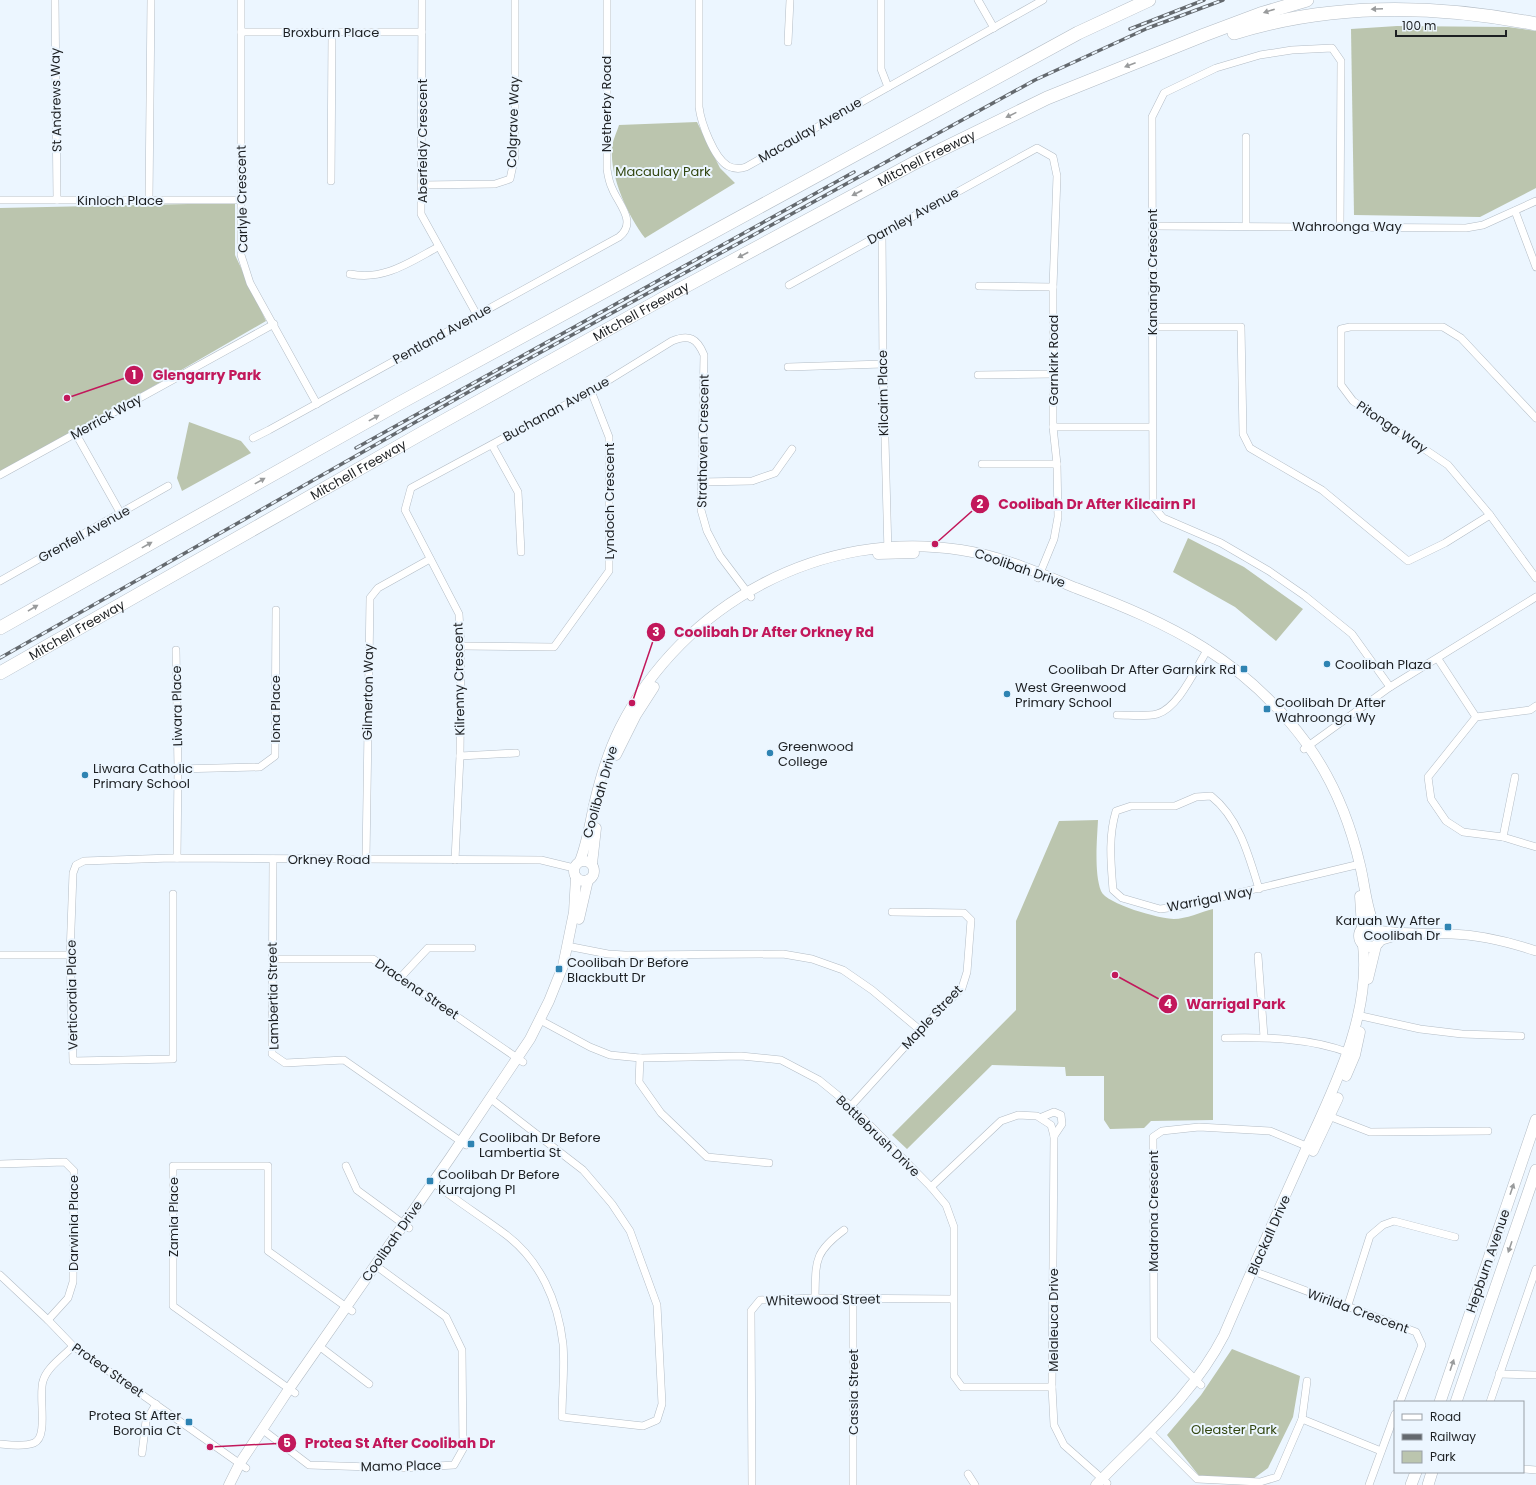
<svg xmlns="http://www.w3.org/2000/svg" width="1536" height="1485" font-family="Poppins,sans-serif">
<rect width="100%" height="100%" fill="#ecf6ff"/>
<g fill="#bbc5ae">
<path d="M1397,26l111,1 28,4v157l-56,29 -126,-2 -3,-186z"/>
<path d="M697,122l23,46 15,15 -90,55c-17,-22 -35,-61 -33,-89 0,-8 5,-17 7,-24z"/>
<path d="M235,203v52l31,66 -266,154v-267z"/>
<path d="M189,422l52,19 10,12 -69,38 -5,-13z"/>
<path d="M1188,538l56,29 59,42 -27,32 -41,-34 -62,-35z"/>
<path d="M1098,820c-1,20 -4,53 3,71 5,13 59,28 73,28 12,0 27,-7 39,-10v211l-62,1 -7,7 -34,1 -6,-9v-44h-38l-1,-9 -73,-2 -85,84 -15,-14 124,-125v-89l43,-100z"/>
<path d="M1232,1349l68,27 -7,41 -25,51 -15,11 -53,-2 -33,-42 34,-40z"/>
</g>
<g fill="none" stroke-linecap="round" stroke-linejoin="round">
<defs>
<g id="minor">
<path d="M55,0l2,200"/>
<path d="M241,0v255l9,28 67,121"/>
<path d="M422,0l-1,214 56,101"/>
<path d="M699,0v107c2,16 15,51 29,59 6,3 12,3 18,1l297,-167"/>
<path d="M881,0v69l7,18"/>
<path d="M978,0l16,28"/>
<path d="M241,32h181"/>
<path d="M788,42l2,-42"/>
<path d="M1246,137v89"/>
<path d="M331,181l1,-148"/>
<path d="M422,185l73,-1 15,-5 5,-23v-156"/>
<path d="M0,200h241"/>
<path d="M149,200l2,-200"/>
<path d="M1515,211l21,56"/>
<path d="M1152,226l314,2 17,-3 53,-24"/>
<path d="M1340,226l1,-165 -9,-13 -40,2 -32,5 -44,13 -52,25 -12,24 1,389 10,12 58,25 48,28 36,25 47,38 38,53"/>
<path d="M882,233l1,131 5,189"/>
<path d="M350,274c34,7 60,-12 88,-27"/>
<path d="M789,285l248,-137 16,9 4,19 -4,111v140l4,37 1,53 -4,22 -16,39"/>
<path d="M979,286l74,1"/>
<path d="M1152,327h89l2,107 7,14 72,42 86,71 37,-18 45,-28"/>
<path d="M788,367l95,-3"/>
<path d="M978,375l75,-1"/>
<path d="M1536,418l-75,-80 -18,-11h-93l-9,2v56l12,16 95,64 42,50 46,63"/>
<path d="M1053,427h99"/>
<path d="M76,434l45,80"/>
<path d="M253,438l16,-8 350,-193c19,-15 -1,-33 -7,-49 -3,-6 -4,-12 -5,-19v-169"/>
<path d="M492,445l26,47 3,60"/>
<path d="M982,464h75"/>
<path d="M0,475l274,-151"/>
<path d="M701,482l51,-1 23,-8 17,-24"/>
<path d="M0,581l168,-95"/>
<path d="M461,646l93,1 55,-76v-134l-18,-46"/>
<path d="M176,650l2,119 -1,89"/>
<path d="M1438,659l38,58"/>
<path d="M1536,706l-6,4 -54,7 -48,60 3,22 15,22 17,11 40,5 33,10"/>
<path d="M1117,715c13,0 28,2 40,-1 22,-6 39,-47 51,-65"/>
<path d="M1304,749l86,-62 146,-90"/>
<path d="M460,756l56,-3"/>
<path d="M178,769l82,-2 15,-11 1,-146"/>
<path d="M1503,837l12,-60"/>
<path d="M273,859l-1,195 13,9 59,-3 122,85"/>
<path d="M366,859l4,-261 8,-10 52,-29"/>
<path d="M455,860l5,-104 1,-110 -2,-32 -54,-104 6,-22 180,-97 81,-50c17,-7 25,-3 32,14l-3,155 6,21 13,25 31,41"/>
<path d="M1259,889c-10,-33 -20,-71 -48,-93l-15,1 -21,9h-44l-15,5c-8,26 -5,53 -3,79l9,8 38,11 24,-3 176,-42"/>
<path d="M173,894v165l-100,2 -3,-106 3,-82 3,-8 8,-4 87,-3 370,2 33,8"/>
<path d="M567,946l41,8 17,1 158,-1 29,5 31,11 29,20 48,40"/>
<path d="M0,955h70"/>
<path d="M1258,956l6,81"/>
<path d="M273,959h100l150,103"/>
<path d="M400,978l28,-30h44"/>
<path d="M1357,1015l63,14 42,5 59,2"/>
<path d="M540,1020l50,27 20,8 30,3 101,-2 40,4 38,20 32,26 80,81 15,18 8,22v149l8,11h90"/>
<path d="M1225,1038c42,-1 85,0 125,15"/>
<path d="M640,1058l-1,24 22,31 46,44 62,6"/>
<path d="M851,1106l69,-76 42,-42 5,-16 4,-52 -7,-7 -72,-1"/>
<path d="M1326,1115l44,17 118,-1"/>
<path d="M1042,1117l12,-5 7,3 1,9 -8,12"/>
<path d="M0,1164l65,-2 9,9 -1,111 -5,16 -20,22"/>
<path d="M346,1166l11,24 52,38"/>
<path d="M433,1182c23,19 48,34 72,52 35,26 53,67 58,110 2,24 -1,49 -1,73l81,9 14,-6 5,-16 -5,-99 -27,-74 -18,-27 -29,-34 -92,-71"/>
<path d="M931,1187l70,-66 17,-6 19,1 14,9 3,11 -2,251 2,38 10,20 43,38"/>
<path d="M1253,1271l163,61 6,13 -22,57"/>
<path d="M0,1275l48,45 25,26 173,122"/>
<path d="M815,1298c1,-36 -2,-45 29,-68"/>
<path d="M853,1298v187"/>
<path d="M1347,1308l23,-72 13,-11 11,-4 61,16"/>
<path d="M319,1346l50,38"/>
<path d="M1499,1374l37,1"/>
<path d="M1201,1385l-47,-46 -1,-202 9,-6 37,-4 71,4 41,17"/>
<path d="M295,1393l-122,-87v-140h95v85l84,60"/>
<path d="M1490,1402l46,-133"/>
<path d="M1302,1419l79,32"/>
<path d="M263,1430l46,35 93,3 52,-3 9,-16 -1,-99 -16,-33 -71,-52"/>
<path d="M1150,1432l47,47 63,3 17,-5 25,-58 5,-38"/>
<path d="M0,1444c10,1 24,3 34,-1 15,-6 4,-47 9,-62 4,-14 20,-24 30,-35"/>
<path d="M142,1453l4,-32 10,-17"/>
<path d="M1523,1469l13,1"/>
<path d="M968,1474l7,11"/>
<path d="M752,1485l-1,-174 9,-11 55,-2 138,1"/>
<path d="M1369,1485l26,-71"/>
</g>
<g id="tertiary">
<path d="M1378,930c25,5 49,2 74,4 29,1 57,8 84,17"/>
<path d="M1379,941l20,-6"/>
</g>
<g id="secondary">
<path d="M878,554l36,-1"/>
<path d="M616,755l20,-40 18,-28"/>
<circle cx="584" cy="871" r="10"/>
<path d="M580,861c7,-18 10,-37 14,-56 6,-26 14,-53 26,-77 63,-125 203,-200 341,-178 40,6 78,23 115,38 95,36 169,71 231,156 26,36 43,78 53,121 5,20 6,43 15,62"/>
<path d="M592,864l4,-36"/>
<path d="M1360,896l2,32"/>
<path d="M579,919l9,-39"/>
<circle cx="1370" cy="936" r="11"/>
<path d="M1368,979l8,-33"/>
<path d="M1346,1076l9,-21 5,-23"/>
<path d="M1313,1151l25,-53"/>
<path d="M229,1485l11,-22 49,-74 161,-231 80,-119 19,-38 14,-35 11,-54 2,-35"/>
<path d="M1096,1485c47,-49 96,-88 128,-150 27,-63 55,-126 83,-188 28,-61 64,-133 56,-202"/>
</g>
<g id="primary">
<path d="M1440,1402l96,-282"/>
<path d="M1456,1402l80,-232"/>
<path d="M1411,1485l5,-13"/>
<path d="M1428,1485l4,-13"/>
</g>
<g id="motorway">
<path d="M1234,33c99,-31 201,-29 302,-9"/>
<path d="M0,628l398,-224 680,-371 71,-33"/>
<path id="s1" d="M0,673l424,-241 247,-138 245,-132 131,-64 157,-63 56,-21 47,-14"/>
</g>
</defs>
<use href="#minor" stroke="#b3bcc5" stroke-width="8"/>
<use href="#tertiary" stroke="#b3bcc5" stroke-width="10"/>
<use href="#secondary" stroke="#b3bcc5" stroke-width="11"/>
<use href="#primary" stroke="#b3bcc5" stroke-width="12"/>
<use href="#motorway" stroke="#b3bcc5" stroke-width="14"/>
<use href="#minor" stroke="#fff" stroke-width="7"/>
<use href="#tertiary" stroke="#fff" stroke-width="9"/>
<use href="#secondary" stroke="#fff" stroke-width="10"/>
<use href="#primary" stroke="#fff" stroke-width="11"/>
<use href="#motorway" stroke="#fff" stroke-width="13"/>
<defs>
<g id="rail">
<path d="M1130,29l74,-29"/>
<path d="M356,448l498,-276"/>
<path d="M0,658l472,-268 563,-310 113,-52 75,-28"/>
</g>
</defs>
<use href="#rail" stroke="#64696e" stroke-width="3.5"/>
<use href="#rail" stroke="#ecf6ff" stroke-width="2" stroke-dasharray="6" stroke-linecap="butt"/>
</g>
<defs><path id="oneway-solid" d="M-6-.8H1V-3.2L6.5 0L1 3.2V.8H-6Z"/></defs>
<g fill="#999b9c">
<use href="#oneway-solid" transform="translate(1377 9) rotate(177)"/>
<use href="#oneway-solid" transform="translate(1269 11) rotate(162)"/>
<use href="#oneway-solid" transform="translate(1130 65) rotate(159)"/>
<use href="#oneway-solid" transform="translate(1011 115) rotate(154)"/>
<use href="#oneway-solid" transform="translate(857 193) rotate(152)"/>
<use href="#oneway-solid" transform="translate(743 255) rotate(152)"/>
<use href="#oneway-solid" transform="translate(374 418) rotate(-29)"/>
<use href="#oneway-solid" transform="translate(260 481) rotate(-29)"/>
<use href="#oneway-solid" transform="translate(147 545) rotate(-29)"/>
<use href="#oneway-solid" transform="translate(33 608) rotate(-31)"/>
<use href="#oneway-solid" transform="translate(1512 1189) rotate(-71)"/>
<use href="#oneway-solid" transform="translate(1510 1247) rotate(109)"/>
<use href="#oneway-solid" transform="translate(1452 1365) rotate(-71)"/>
</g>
<g fill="#2e83b2" stroke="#ecf6ff" stroke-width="1.5">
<circle cx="1327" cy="664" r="4"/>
<rect x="1240" y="665" width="8" height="8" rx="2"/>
<circle cx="1007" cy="694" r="4"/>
<rect x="1263" y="705" width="8" height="8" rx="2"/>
<circle cx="770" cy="753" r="4"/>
<circle cx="85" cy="775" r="4"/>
<rect x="1444" y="923" width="8" height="8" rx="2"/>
<rect x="555" y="965" width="8" height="8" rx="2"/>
<rect x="467" y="1140" width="8" height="8" rx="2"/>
<rect x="426" y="1177" width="8" height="8" rx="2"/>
<rect x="185" y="1418" width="8" height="8" rx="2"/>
</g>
<g text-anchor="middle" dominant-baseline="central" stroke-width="4" stroke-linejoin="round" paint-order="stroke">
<g font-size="13" fill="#1d2023" stroke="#ecf6ff">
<text x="331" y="32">Broxburn Place</text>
<text transform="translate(56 100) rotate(-91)">St Andrews Way</text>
<text transform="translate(606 104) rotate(-90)">Netherby Road</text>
<text transform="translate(513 122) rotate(-88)">Colgrave Way</text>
<text transform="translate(810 130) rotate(-30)">Macaulay Avenue</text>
<text transform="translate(422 141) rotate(-90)">Aberfeldy Crescent</text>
<text stroke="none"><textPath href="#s1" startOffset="1060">Mitchell Freeway</textPath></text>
<text transform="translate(242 199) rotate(-91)">Carlyle Crescent</text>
<text x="120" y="200">Kinloch Place</text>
<text transform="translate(913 216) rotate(-29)">Darnley Avenue</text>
<text x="1347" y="226">Wahroonga Way</text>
<text transform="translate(1152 272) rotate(-90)">Kanangra Crescent</text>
<text stroke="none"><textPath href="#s1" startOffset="736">Mitchell Freeway</textPath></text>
<text transform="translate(442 334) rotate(-29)">Pentland Avenue</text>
<text transform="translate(1053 360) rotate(-90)">Garnkirk Road</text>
<text transform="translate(883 393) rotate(-91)">Kilcairn Place</text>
<text transform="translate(556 409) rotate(-29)">Buchanan Avenue</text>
<text transform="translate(106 417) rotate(-29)">Merrick Way</text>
<text transform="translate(1392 427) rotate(34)">Pitonga Way</text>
<text transform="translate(703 441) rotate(-89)">Strathaven Crescent</text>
<text stroke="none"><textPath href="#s1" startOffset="412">Mitchell Freeway</textPath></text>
<text transform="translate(609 501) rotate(-90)">Lyndoch Crescent</text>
<text transform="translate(84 534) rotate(-29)">Grenfell Avenue</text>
<text transform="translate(1020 568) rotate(19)">Coolibah Drive</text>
<text stroke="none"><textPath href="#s1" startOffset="88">Mitchell Freeway</textPath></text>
<text transform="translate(459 679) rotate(-91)">Kilrenny Crescent</text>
<text transform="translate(368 692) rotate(-89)">Gilmerton Way</text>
<text transform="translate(177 706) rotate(-91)">Liwara Place</text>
<text transform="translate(275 709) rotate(-90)">Iona Place</text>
<text transform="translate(600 792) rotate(-74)">Coolibah Drive</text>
<text x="329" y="859">Orkney Road</text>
<text transform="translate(1210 899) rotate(-11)">Warrigal Way</text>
<text transform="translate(417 989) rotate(34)">Dracena Street</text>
<text transform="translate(72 995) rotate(-91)">Verticordia Place</text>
<text transform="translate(273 996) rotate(-91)">Lambertia Street</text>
<text transform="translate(932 1017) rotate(-47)">Maple Street</text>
<text transform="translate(878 1136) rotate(44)">Bottlebrush Drive</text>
<text transform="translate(1153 1211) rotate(-90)">Madrona Crescent</text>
<text transform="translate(173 1217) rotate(-90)">Zamia Place</text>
<text transform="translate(73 1223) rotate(-90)">Darwinia Place</text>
<text transform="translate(1269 1235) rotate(-66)">Blackall Drive</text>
<text transform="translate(392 1241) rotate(-55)">Coolibah Drive</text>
<text transform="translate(1488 1261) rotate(-71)">Hepburn Avenue</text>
<text transform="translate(823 1300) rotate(-1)">Whitewood Street</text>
<text transform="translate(1358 1311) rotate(20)">Wirilda Crescent</text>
<text transform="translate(1053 1320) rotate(-90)">Melaleuca Drive</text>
<text transform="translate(108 1370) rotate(35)">Protea Street</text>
<text transform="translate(853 1392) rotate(-90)">Cassia Street</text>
<text transform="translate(401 1466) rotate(-1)">Mamo Place</text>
</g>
<g font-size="13" fill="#334711" stroke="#ecf6ff">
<text x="663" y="171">Macaulay Park</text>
<text x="1234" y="1429">Oleaster Park</text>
</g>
<g font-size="13" fill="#1d2023" stroke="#ecf6ff" text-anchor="start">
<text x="1335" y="664">Coolibah Plaza</text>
<text x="1236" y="669" text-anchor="end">Coolibah Dr After Garnkirk Rd</text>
<text x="1015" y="687">West Greenwood<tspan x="1015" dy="15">Primary School</tspan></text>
<text x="1275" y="702">Coolibah Dr After<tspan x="1275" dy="15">Wahroonga Wy</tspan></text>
<text x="778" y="746">Greenwood<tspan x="778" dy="15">College</tspan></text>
<text x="93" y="768">Liwara Catholic<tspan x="93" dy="15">Primary School</tspan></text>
<text x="1440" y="920" text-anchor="end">Karuah Wy After<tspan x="1440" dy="15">Coolibah Dr</tspan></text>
<text x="567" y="962">Coolibah Dr Before<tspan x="567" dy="15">Blackbutt Dr</tspan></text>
<text x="479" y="1137">Coolibah Dr Before<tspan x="479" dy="15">Lambertia St</tspan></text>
<text x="438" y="1174">Coolibah Dr Before<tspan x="438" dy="15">Kurrajong Pl</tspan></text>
<text x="181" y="1415" text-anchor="end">Protea St After<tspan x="181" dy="15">Boronia Ct</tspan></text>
</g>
</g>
<path fill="none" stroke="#c2185b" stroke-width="1.5" d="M67 398L134 375M935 544L980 504M632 703L656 632M1115 975L1168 1004M210 1447L287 1443"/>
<g fill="#c2185b" stroke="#ecf6ff" stroke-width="1.5">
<circle cx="67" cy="398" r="4"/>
<circle cx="935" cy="544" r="4"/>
<circle cx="632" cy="703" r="4"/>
<circle cx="1115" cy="975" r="4"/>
<circle cx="210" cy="1447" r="4"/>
<circle cx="134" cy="375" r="10"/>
<circle cx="980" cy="504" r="10"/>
<circle cx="656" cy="632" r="10"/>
<circle cx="1168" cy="1004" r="10"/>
<circle cx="287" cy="1443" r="10"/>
</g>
<g font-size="12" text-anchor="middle" font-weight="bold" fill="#fff">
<text x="134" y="379">1</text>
<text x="980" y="508">2</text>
<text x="656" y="636">3</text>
<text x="1168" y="1008">4</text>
<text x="287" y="1447">5</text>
</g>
<g font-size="14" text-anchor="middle" font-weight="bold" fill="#c2185b" stroke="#ecf6ff" stroke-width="4" stroke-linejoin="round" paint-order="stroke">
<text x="207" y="380">Glengarry Park</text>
<text x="1097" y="509">Coolibah Dr After Kilcairn Pl</text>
<text x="774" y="637">Coolibah Dr After Orkney Rd</text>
<text x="1236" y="1009">Warrigal Park</text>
<text x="400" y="1448">Protea St After Coolibah Dr</text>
</g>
<rect x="1394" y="1401" width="130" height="72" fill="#ecf6ff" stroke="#99a0a7"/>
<rect x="1402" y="1414" width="20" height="6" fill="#ffffff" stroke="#99a0a7"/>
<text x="1430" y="1421" font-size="12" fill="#1d2023">Road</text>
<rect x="1402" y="1434" width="20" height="6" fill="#64696e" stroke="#99a0a7"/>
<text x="1430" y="1441" font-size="12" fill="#1d2023">Railway</text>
<rect x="1402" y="1451" width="20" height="12" fill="#bbc5ae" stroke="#99a0a7"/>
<text x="1430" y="1461" font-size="12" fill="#1d2023">Park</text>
<path d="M1396 30v6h110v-6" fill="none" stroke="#1d2023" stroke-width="2"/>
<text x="1402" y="30" font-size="12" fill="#1d2023" stroke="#ecf6ff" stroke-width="3" paint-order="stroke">100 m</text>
</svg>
